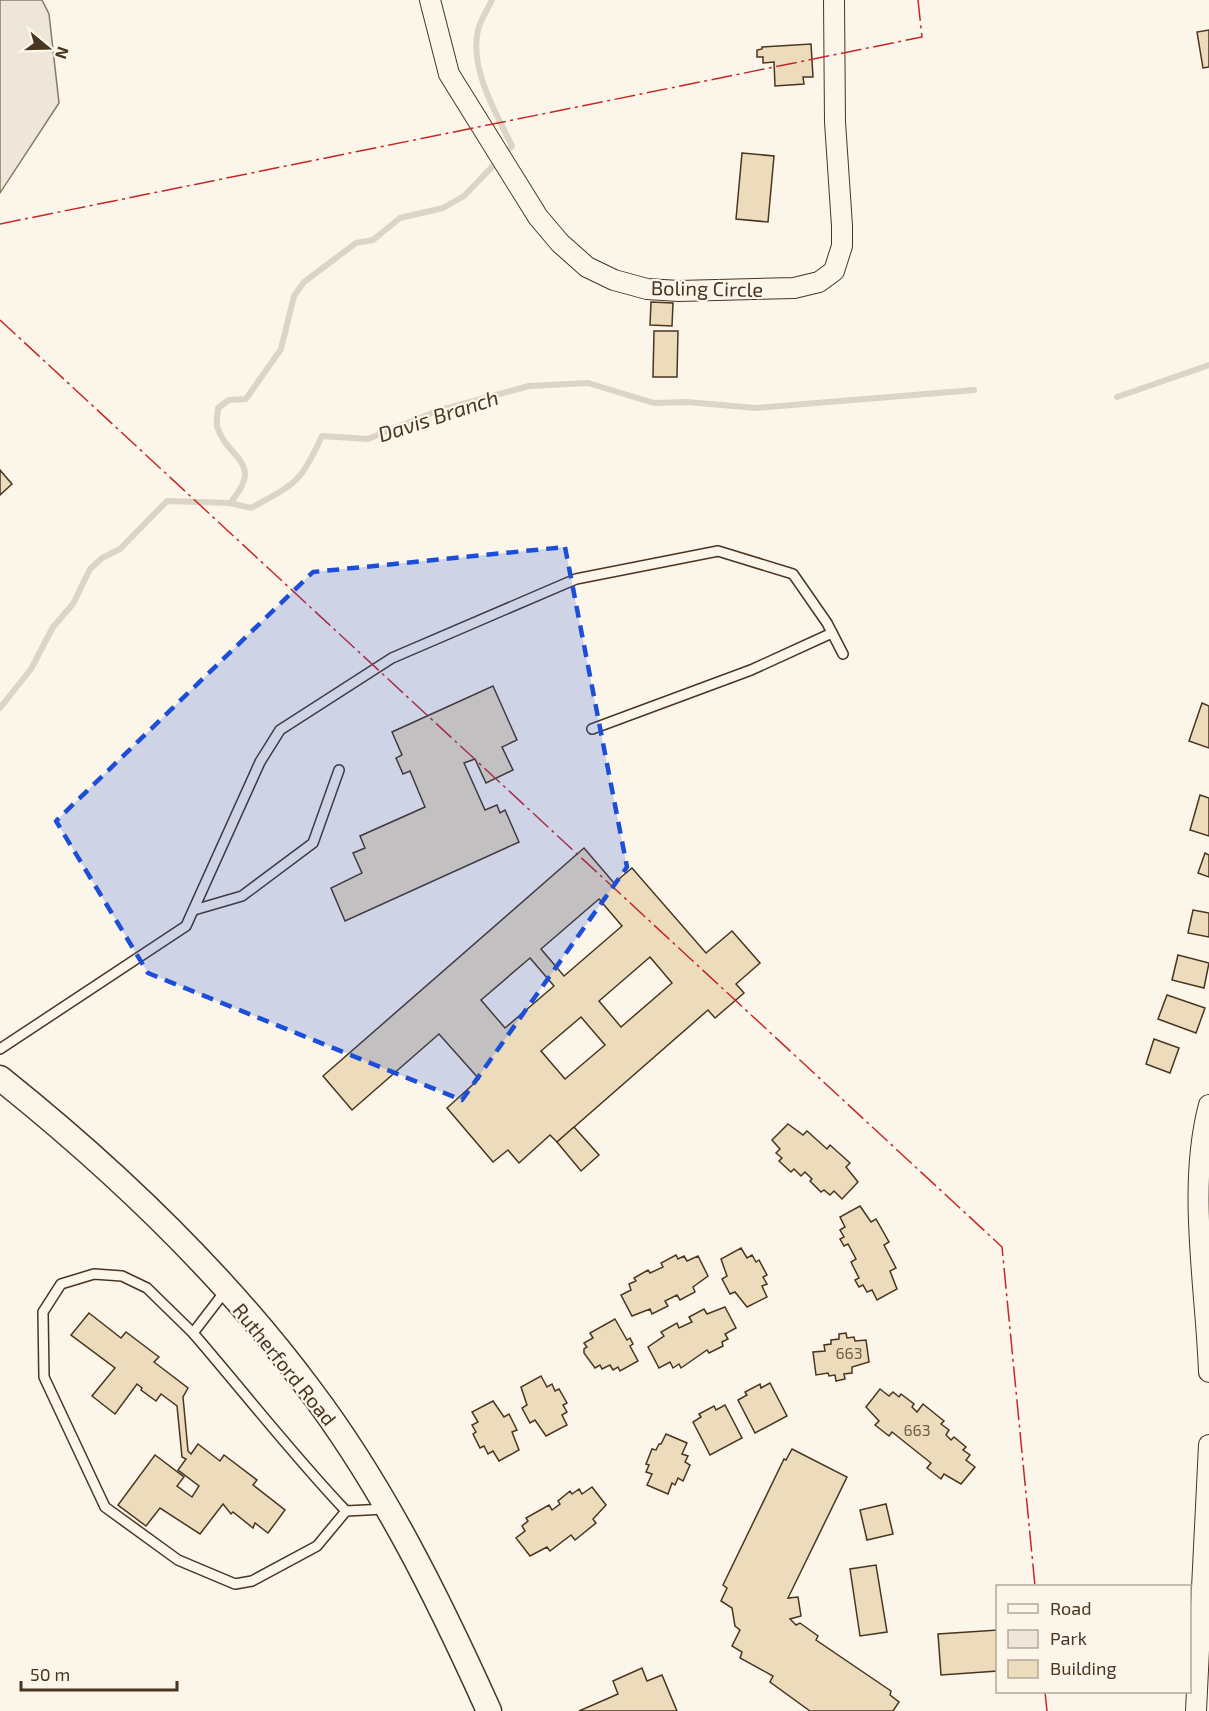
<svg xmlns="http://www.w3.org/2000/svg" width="1209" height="1711" font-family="'Exo 2',sans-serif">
<rect width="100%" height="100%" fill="#fbf6e9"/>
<path fill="#ede6d9" stroke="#887966" stroke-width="1.5" d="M0,0h42l7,14 10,89 -59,90z"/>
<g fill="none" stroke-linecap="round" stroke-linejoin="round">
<g stroke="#dcd4c6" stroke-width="6">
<path d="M1117,397l92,-32"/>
<path d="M230,503c36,-42 -3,-43 -13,-77 -1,-5 1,-13 1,-18l11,-8 17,-1 35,-50 13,-53 10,-14 52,-39 17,-3 27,-22 43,-10 21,-12 48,-50c-16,-33 -43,-78 -34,-116 3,-11 9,-20 14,-30"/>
<path d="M0,708l31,-39 22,-42 20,-23 17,-35 12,-11 18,-9 47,-48 63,2 21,5c45,-25 49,-24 71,-72l46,3 69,-28 92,-25 59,-3 66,20 33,-1 69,6 218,-18"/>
</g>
</g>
<g fill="#ecdcbc" stroke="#4a3520" stroke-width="1.5" fill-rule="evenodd">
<path d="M1209,30v37l-6,1 -6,-36z"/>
<path d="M811,44l2,33h-10l1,7 -29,2 -1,-24 -11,1v-6h-6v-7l5,-1v-2z"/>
<path d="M742,153l32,3 -6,66 -32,-3z"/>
<path d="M651,302l22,1 -1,23 -22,-1z"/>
<path d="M654,331h24l-1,46h-24z"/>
<path d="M0,470l12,14 -12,11z"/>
<path d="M493,686l24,54 -15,7 11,23 -27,13 -11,-24 -11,4 21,47 12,-5 3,8 5,-3 14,32 -174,79 -14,-33 31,-15 -9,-20 12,-5 -5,-12 65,-29 -15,-36 -7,3 -7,-16 6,-3 -10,-23z"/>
<path d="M1202,703l7,3v42l-20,-7z"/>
<path d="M1200,795l9,3v38l-19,-6z"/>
<path d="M584,848l30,35 18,-15 74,85 26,-22 28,32 -24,21 8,9 -29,25 -7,-8 -151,132 -7,-7 -31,28 -11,-13 -15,12 -46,-54 32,-29 -40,-45 -87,76 -29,-34zM599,899l23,27 -58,50 -23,-27zM650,957l22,26 -51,44 -22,-26zM530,958l24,28 -49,42 -24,-28zM581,1017l24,28 -40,34 -24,-28z"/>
<path d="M1205,853l4,2v22l-11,-4z"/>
<path d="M1193,910l16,3v24l-21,-4z"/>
<path d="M1178,955l31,8 -5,25 -32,-8z"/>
<path d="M1167,995l38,13 -9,25 -38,-14z"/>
<path d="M1154,1039l25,9 -9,25 -24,-9z"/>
<path d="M788,1124l15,11 4,-4 20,18 3,-4 20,18 -4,4 12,15 -16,17 -8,-8 -4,4 -6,-5 -3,2 -11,-11 2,-2 -7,-7 -4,4 -7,-7 -3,3 -12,-11 3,-3 -6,-5 4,-4 -8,-9z"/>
<path d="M574,1127l25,28 -18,16 -24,-29z"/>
<path d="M860,1206l11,16 5,-3 13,23 -5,3 12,23 -6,3 7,18 -20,11 -5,-10 -5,2 -4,-7 -4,2 -4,-7 4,-2 -8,-16 5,-3 -8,-15 -4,2 -4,-7 4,-2 -4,-7 5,-3 -5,-10z"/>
<path d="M741,1248l6,10 5,-3 4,7 3,-2 8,15 -4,2 4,7 -5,2 5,11 -20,10 -12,-15 -5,2 -8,-15 5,-3 -6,-17z"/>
<path d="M676,1255l2,4 6,-3 3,5 11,-5 10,20 -15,11 2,5 -15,8 -3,-5 -12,6 3,5 -16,8 -2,-5 -18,7 -11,-21 10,-5 -2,-6 7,-3 -2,-3 14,-8 2,3 13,-6 -2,-4z"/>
<path d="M725,1307l11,21 -11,6 3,5 -6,3 1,4 -14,7 -2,-3 -26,18 -2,-4 -6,4 -3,-6 -11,6 -11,-21 16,-11 -3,-4 16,-9 2,5 13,-6 -3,-5 15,-8 3,5z"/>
<path d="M89,1313l32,25 5,-6 33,25 -5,5 34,26 -5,9 5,54 3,3 7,-10 22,17 4,-6 33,25 -4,5 32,25 -17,23 -13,-10 -2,5 -20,-16 -2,2 -8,-10 -23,30 -40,-26 -14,18 -28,-21 37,-50 29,22 -7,9 15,11 7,-11 -21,-16 8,-11 -4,-2 -5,-51 -16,-12 -5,7 -15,-11 1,-2 -5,-4 -22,30 -23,-18 23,-28 -44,-33z"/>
<path d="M615,1319l12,21 3,-2 3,6 -3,2 8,15 -18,10 -2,-4 -5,3 -3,-5 -8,4 -2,-4 -5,3 -11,-15v-4l3,-2 -3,-4 9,-5 -3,-5z"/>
<path d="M846,1333l1,5 7,-1 1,4 11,-1 3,22 -17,5v6l-8,1 1,5 -9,2 -1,-6 -6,1 -1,-3 -12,2 -3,-23 12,-1 -1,-6 7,-1v-4l8,-1v-5z"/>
<path d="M541,1376l6,11 5,-3 3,7 4,-2 8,14 -4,2 4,7 -5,3 5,10 -21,11 -11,-16 -5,3 -8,-15 5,-3 -6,-18z"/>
<path d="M770,1383l17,33 -32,17 -17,-33 9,-5 -2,-3 15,-8 1,4z"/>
<path d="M880,1389l9,7 4,-4 6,5 2,-3 13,10 -2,3 5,5 6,-8 21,17 -3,3 8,6 -3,5 5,5 3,-3 12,10 -3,3 7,5 -4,5 9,7 -14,17 -17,-10 -3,5 -14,-11 4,-5 -39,-31 -3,4 -14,-11 4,-4 -13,-14z"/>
<path d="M493,1401l11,16 5,-3 8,16 -5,2 7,18 -20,11 -6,-10 -5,3 -4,-8 -4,2 -7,-14 3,-2 -4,-7 6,-3 -6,-10z"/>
<path d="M725,1405l17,33 -32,17 -17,-33 8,-5 -2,-3 15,-8 2,4z"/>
<path d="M666,1434l21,9 -5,11 6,2 -3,6 5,3 -7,16 -5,-3 -3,7 -3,-2 -4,11 -21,-9 5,-11 -6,-2 3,-7 -3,-1 6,-15 4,1 3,-6h2z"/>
<path d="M792,1449l55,28 -59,121 10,-1 3,19 -11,3 6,6 4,-2 18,13 -2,4 75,51 -1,4 9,7 -6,9h-83l-40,-29 3,-6 -33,-18 2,-6 -10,-6 8,-16 -5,-4 -3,-18 -11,-7 6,-13 -4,-3 61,-126 2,1z"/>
<path d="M592,1487l14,18 -13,14 3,4 -21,17 -4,-5 -21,16 -3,-4 -17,9 -14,-18 9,-7 -3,-5 6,-5 -2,-3 23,-13 3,5 8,-6 -2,-3 12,-10 2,3 7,-5 3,5z"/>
<path d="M886,1504l7,30 -26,6 -7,-30z"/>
<path d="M876,1565l11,67 -27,4 -10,-67z"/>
<path d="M998,1630v41l-57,4 -3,-41z"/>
<path d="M642,1668l5,13 15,-6 15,36h-98l39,-17 -5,-13z"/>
</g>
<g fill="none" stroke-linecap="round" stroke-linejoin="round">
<defs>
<g id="service">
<path d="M592,729l159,-59 81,-37"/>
<path d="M194,910l48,-14 71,-53 26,-73"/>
<path d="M0,1049l186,-123 74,-164 20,-32 112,-72 184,-79 142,-28 75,23 34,49 16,31"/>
<path d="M226,1290l-33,43 -46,-45 -25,-12 -28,-2 -33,10 -18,28 1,65 61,130 73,53 57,24 17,-3 65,-35 29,-35"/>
<path d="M193,1333c51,59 99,121 153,178l39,-2"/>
</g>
<g id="minor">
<path d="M430,0l19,74 89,143 22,26 27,24 27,13 33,9 32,2 115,-3 25,-6 15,-11 8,-25v-20l-7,-104 -1,-122"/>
<path d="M1209,1105c-22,82 -3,183 0,267"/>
<path d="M1196,1711l13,-266"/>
</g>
<path id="tertiary" d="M0,1078c115,92 222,194 310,312 74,98 129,210 179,321"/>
</defs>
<use href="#service" stroke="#4a3520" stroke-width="12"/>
<use href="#minor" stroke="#4a3520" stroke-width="22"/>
<use href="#tertiary" stroke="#4a3520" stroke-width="27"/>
<use href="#service" stroke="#fbf6e9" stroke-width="9"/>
<use href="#minor" stroke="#fbf6e9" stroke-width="20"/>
<use href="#tertiary" stroke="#fbf6e9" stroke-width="24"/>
<g stroke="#c62828" stroke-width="1.5" stroke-dasharray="21 4.5 3 4.5" stroke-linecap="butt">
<path d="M0,224l922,-187 -4,-37"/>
<path d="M0,320l1002,927 33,339"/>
<path d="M1045,1692l2,19"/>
</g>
</g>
<path fill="#1d4ed8" fill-opacity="0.2" stroke="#1d4ed8" stroke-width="4.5" stroke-dasharray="12 8" stroke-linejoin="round" d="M565,547l62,320 -165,233 -314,-127 -92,-152 257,-249z"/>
<g text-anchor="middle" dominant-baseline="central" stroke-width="4.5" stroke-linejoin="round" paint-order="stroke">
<g font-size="16" fill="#725f47">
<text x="849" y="1352">663</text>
<text x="917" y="1429">663</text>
</g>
<g font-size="20" fill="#4a3520" stroke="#fbf6e9">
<text transform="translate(707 288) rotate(1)">Boling Circle</text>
<text transform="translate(285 1364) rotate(51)">Rutherford Road</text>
</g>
<g font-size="21" font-style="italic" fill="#4a3520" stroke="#fbf6e9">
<text transform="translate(438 415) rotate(-18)">Davis Branch</text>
</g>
</g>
<rect x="996" y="1585" width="195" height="108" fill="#fbf6e9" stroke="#b4a999" stroke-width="1.5"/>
<rect x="1008" y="1604" width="30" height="9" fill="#fbf6e9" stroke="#b4a999" stroke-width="1.5"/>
<text x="1050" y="1615" font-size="18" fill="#4a3520">Road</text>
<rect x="1008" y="1630" width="30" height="18" fill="#ede6d9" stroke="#b4a999" stroke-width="1.5"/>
<text x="1050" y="1645" font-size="18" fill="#4a3520">Park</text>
<rect x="1008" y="1660" width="30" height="18" fill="#ecdcbc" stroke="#b4a999" stroke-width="1.5"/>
<text x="1050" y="1675" font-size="18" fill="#4a3520">Building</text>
<g transform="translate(48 48) rotate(109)" stroke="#fbf6e9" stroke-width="4.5" paint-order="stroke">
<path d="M0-4.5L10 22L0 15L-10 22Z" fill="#4a3520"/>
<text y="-9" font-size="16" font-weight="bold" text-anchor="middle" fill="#4a3520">N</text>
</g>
<path d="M21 1681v9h156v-9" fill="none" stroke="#4a3520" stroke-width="3"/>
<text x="30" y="1681" font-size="18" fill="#4a3520" stroke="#fbf6e9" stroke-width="4.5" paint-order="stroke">50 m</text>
</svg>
